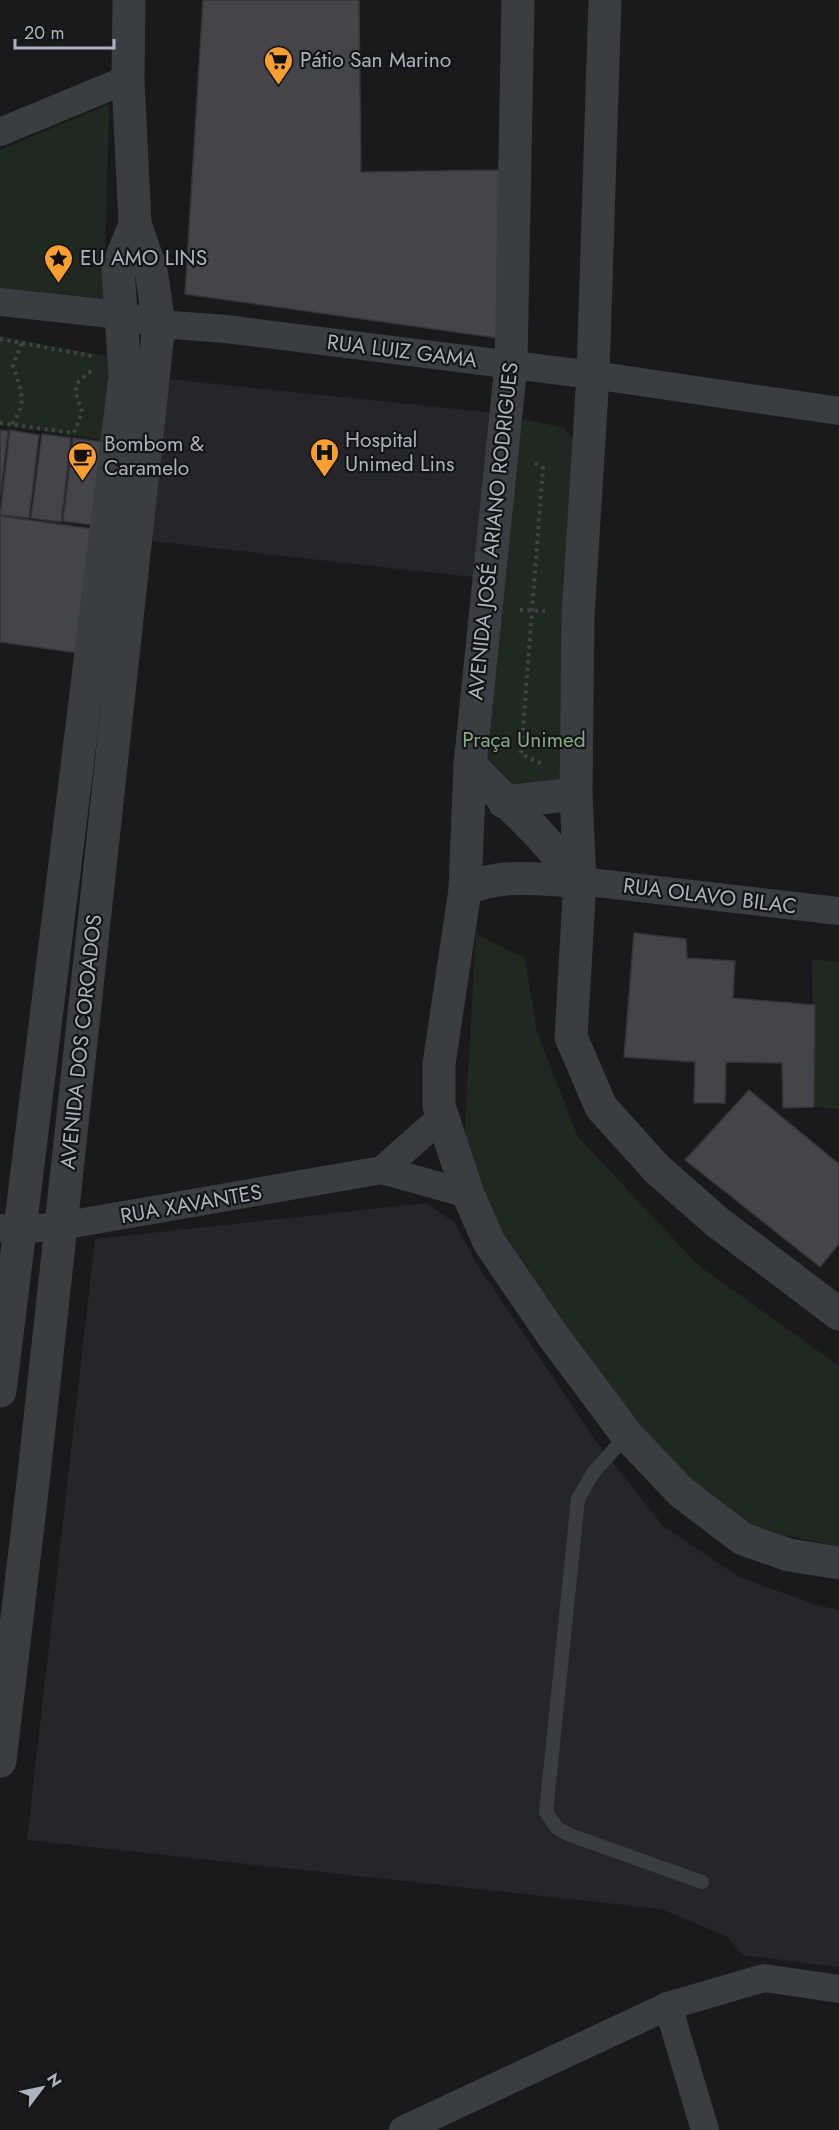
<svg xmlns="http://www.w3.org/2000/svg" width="839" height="2130" font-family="Jost,sans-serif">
<rect width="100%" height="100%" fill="#1a1a1d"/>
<g fill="#26262a">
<path d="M168,379l328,34 -15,165 -331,-37z"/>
<path d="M426,1203l28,19 26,47 118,175 65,82 76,51 77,28 23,5v357l-96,-12 -17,-19 -65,-27 -634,-69 68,-601z"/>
</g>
<g fill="#1f291f">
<path d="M109,104l-5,204 -104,-16v-142z"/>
<path d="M0,336l115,22 -11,82 -104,-15z"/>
<path d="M525,419l39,9 11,13 -14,345 -65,-2 -11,-16 28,-339z"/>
<path d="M476,934l49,24 12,74 41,105 120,128 141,101v180l-99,-20 -85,-73 -166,-233 -25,-76z"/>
<path d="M812,959l27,3v147l-25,-2z"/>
</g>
<g fill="#44454a" stroke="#343439" stroke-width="1.5">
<path d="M203,0h156l2,172 141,-2 -5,168 -312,-44z"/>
<path d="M0,430l8,1 -8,66z"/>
<path d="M10,430l29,5 -10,83 -29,-3z"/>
<path d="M42,434l29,4 -10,84 -30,-4z"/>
<path d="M73,438l30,4 -11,83 -29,-4z"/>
<path d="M0,516l93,13 -16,124 -77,-11z"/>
<path d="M634,933l52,6 1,19 48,3 -2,37 82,7 -1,102 -31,1 -1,-45 -56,-1 -1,41h-31l1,-41 -71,-5z"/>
<path d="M749,1090l90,74v80l-19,23 -135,-107z"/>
</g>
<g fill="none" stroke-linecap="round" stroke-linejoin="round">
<g stroke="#404449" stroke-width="4" stroke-dasharray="3 4.5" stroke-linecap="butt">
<path d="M0,339l92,17"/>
<path d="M0,423l74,10 8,-21 -7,-21 4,-10 12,-10"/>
<path d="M12,424c17,-25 8,-32 1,-59l9,-22"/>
<path d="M535,463l8,5 -22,286 21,10"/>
<path d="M520,610l25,1"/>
</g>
<path stroke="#3a3d42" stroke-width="14" d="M627,1435l-34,38 -15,26 -32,313 11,16 13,7 132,47"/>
<g stroke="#3a3d42" stroke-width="28">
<path d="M0,132l128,-53"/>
<path d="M0,302l120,13 39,9 67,5 367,46 246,36"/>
<path d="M580,881l259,30"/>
<path d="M382,1170l60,-53"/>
<path d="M0,1228l18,2 43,-4 321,-56 86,24"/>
<path d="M668,2006l37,124"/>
<path d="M403,2130l265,-124 96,-28 75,11"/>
</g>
<g stroke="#3a3d42" stroke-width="33">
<path d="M518,0l-7,365 -41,400 -5,125 -26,174v42l29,88 21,48 64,94 74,99 54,57 62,47 46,16 50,8"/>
<path d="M605,0l-12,375 -15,241 -2,178 4,87 -9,156 30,70 56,62 59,52 123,93"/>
<path d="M470,765l68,68 42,48"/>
<path d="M504,802l72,-8"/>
<path d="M465,890c35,-18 77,-10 115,-9"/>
<path d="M0,1391l125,-1014 -7,-110 17,-43"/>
<path d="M0,1761l34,-287 125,-1150 -8,-54 -16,-46 -7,-145 1,-79"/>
</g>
</g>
<defs>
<symbol id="supermarket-pin" viewBox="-11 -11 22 30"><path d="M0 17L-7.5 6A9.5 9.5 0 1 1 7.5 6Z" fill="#ff9f30" stroke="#151518"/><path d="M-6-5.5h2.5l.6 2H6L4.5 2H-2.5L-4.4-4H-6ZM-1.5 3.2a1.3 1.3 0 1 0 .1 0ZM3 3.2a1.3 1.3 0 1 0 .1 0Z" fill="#111"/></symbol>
<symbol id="sight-pin" viewBox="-11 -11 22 30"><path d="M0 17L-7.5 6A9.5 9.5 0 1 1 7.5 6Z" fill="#ff9f30" stroke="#151518"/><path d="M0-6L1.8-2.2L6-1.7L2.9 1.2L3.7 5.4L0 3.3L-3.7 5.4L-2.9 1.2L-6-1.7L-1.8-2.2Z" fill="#111"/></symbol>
<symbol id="hospital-pin" viewBox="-11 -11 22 30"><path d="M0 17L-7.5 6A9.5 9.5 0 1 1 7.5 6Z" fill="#ff9f30" stroke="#151518"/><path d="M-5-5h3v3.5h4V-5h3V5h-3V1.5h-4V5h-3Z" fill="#111"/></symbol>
<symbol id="cafe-pin" viewBox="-11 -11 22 30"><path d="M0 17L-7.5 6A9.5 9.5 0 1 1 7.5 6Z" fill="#ff9f30" stroke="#151518"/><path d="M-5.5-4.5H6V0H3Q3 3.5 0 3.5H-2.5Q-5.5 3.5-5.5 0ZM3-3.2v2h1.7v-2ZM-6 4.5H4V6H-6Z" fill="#111"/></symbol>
</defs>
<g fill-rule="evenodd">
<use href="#supermarket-pin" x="262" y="44" width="33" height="45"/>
<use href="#sight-pin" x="42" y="242" width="33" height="45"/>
<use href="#hospital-pin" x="308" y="436" width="33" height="45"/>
<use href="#cafe-pin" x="66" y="440" width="33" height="45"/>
</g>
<g text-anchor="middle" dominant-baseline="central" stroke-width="4.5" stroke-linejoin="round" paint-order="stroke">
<g font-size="21" fill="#abb3bd" stroke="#151518" text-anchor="start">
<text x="300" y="60">Pátio San Marino</text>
<text x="80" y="258">EU AMO LINS</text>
<text x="345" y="440">Hospital<tspan x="345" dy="24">Unimed Lins</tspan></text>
<text x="104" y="444">Bombom &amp;<tspan x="104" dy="24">Caramelo</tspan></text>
</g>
<g font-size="21" fill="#abb3bd" stroke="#151518">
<text transform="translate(402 351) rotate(7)">RUA LUIZ GAMA</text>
<text transform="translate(493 531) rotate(-84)">AVENIDA JOSÉ ARIANO RODRIGUES</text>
<text transform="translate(710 896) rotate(7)">RUA OLAVO BILAC</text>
<text transform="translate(81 1042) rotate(-84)">AVENIDA DOS COROADOS</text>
<text transform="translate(191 1204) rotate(-10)">RUA XAVANTES</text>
</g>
<g font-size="21" fill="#83aa81" stroke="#151518">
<text x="524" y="740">Praça Unimed</text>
</g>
</g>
<g transform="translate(42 2088) rotate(58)" stroke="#151518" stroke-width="4.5" paint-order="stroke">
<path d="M0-4.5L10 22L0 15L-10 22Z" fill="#abb3bd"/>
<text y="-9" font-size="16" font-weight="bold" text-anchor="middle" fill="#abb3bd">N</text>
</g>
<path d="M15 39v9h99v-9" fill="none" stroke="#abb3bd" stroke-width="3"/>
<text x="24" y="39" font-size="18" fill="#abb3bd" stroke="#151518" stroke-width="4.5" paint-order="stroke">20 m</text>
</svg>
